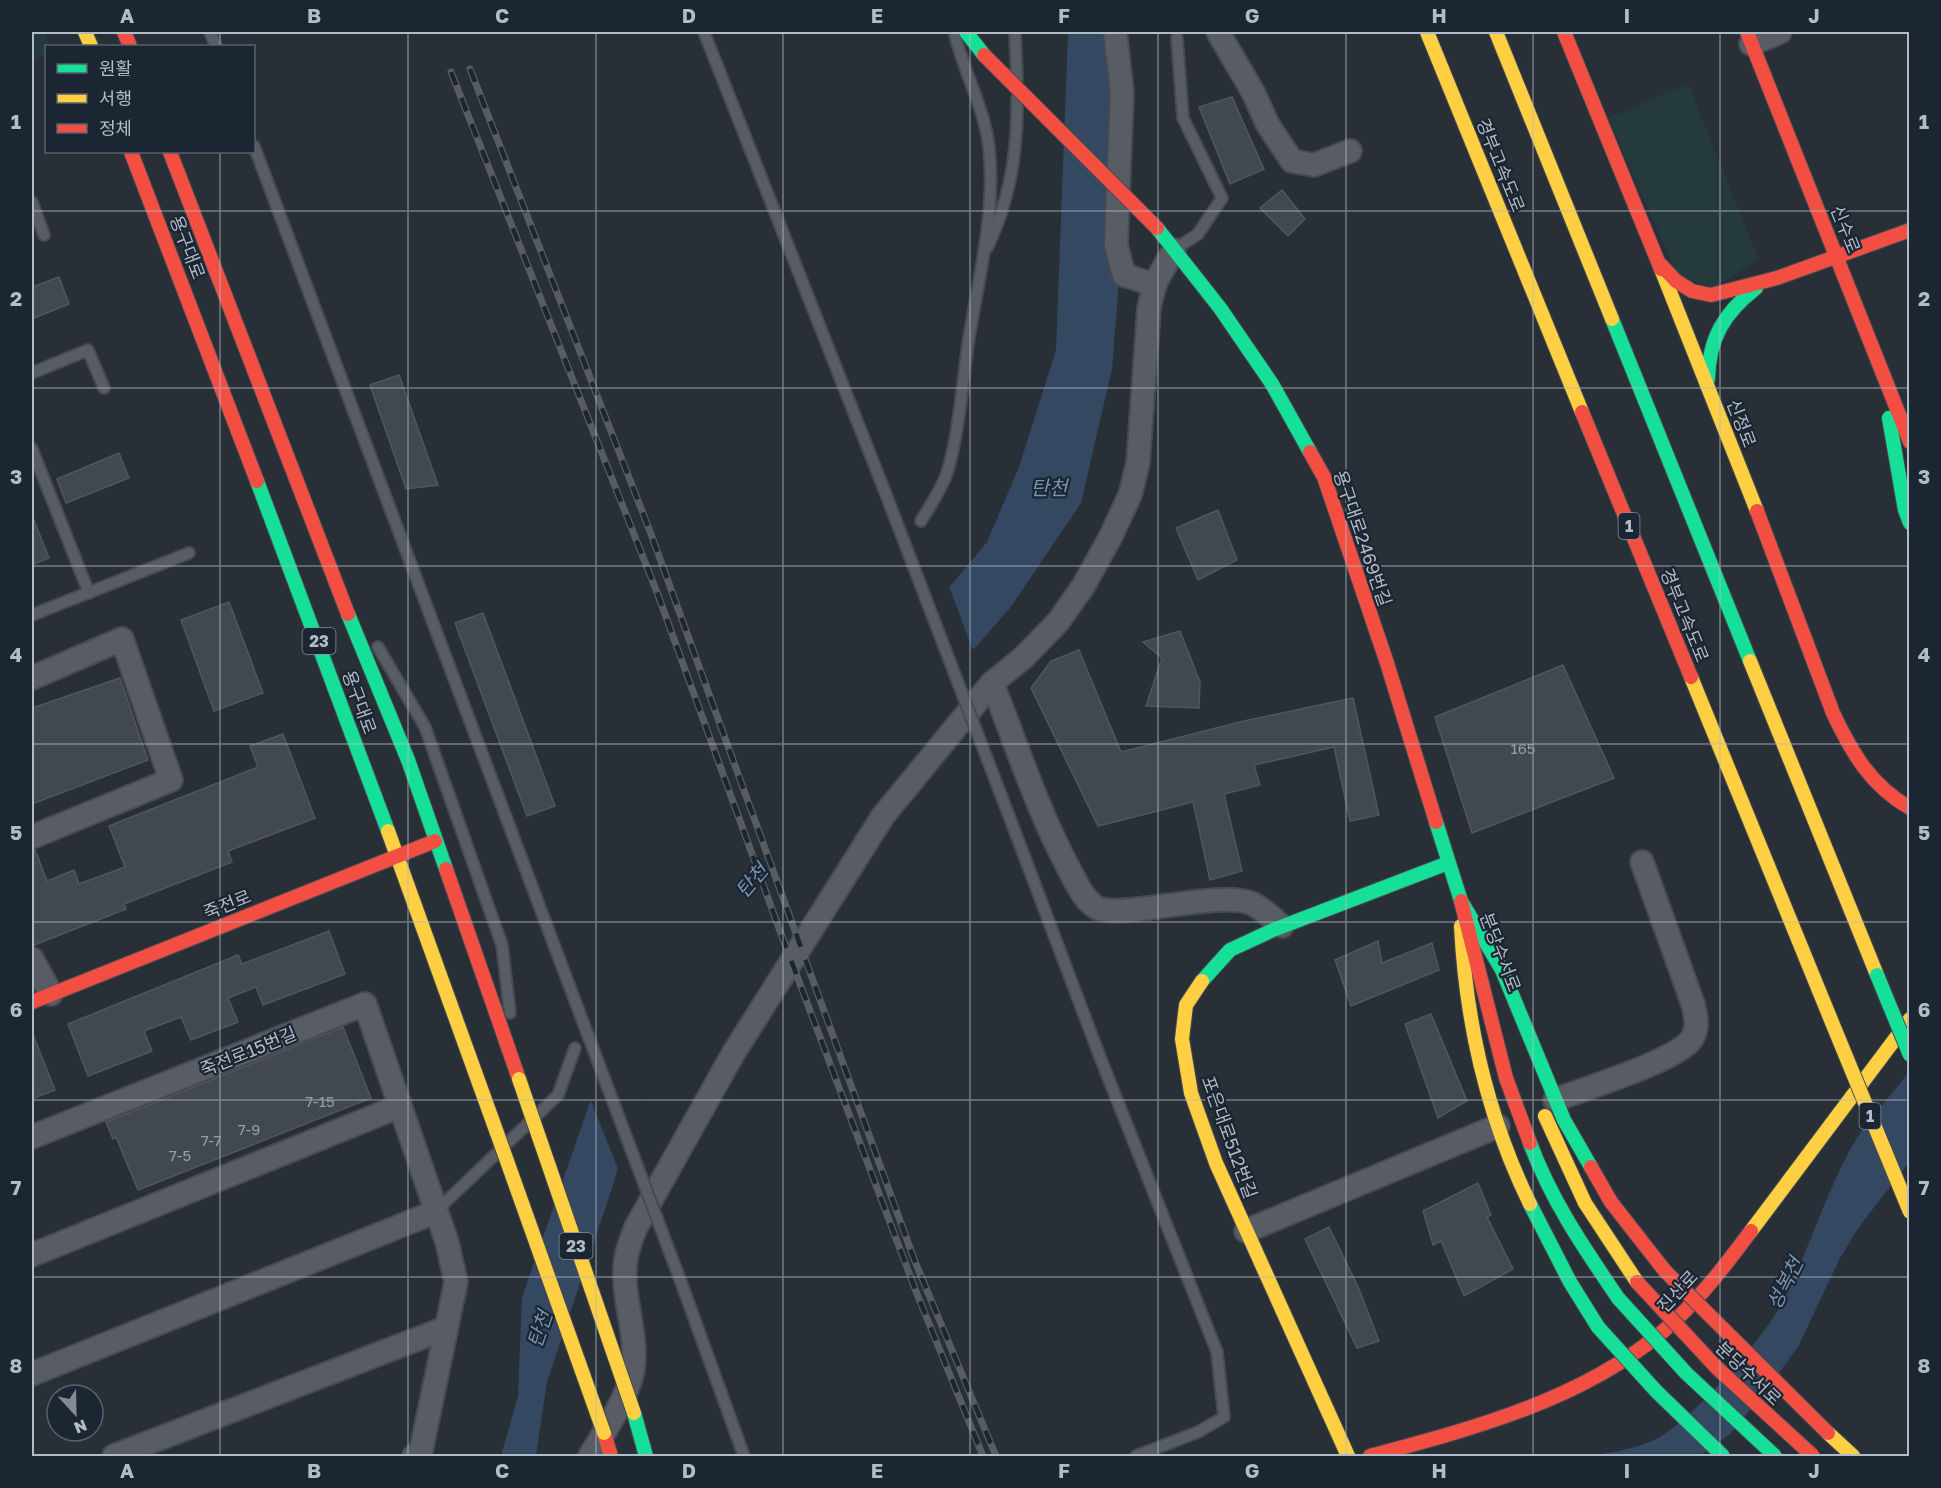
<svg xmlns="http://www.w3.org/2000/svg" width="1941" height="1488" font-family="'Golos Text','Noto Sans KR',sans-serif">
<rect width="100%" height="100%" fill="#282f37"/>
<g fill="#253a3d">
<path d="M32,32h13l5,14h-4v8l-14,6z"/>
<path d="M1688,84l71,176 -45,27 -35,-9 -71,-160z"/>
</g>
<g fill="#344861">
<path d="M1068,32h52l12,89 -20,248 -31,134 -71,105 -341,388 -56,189 -66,197 -11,74h-35l17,-60 4,-99 101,-289 239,-316 125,-150 32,-75 37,-117z"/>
<path d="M1909,1072v90l-50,65 -19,31 -42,89 -37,50 -30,36 -31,23h-110c23,-4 48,-7 70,-19 34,-20 104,-99 122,-134 26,-50 42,-106 69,-155 15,-27 40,-52 58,-76z"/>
</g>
<path fill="#282f37" d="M948,584l26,69 -303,345 -51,176 -31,-78 32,-89 238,-316z"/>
<g fill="#42484f" stroke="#50565f" stroke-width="1.5">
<path d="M1232,97l32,72 -34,15 -31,-77z"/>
<path d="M1282,190l23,29 -17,17 -28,-28z"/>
<path d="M59,277l10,27 -37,15v-32z"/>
<path d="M399,375l39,110 -32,4 -36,-104z"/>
<path d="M119,453l10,25 -63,25 -9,-24z"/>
<path d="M1218,510l19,50 -39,20 -22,-52z"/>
<path d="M32,515l17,43 -17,7z"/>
<path d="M229,602l34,91 -49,18 -33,-91z"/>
<path d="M483,613l72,193 -28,10 -72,-193z"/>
<path d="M1180,631l20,51 -1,26 -53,-2 16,-48 -19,-16z"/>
<path d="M1079,650l42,102 123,-31 109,-23 26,117 -29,6 -16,-74 -80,18 6,20 -36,9 18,77 -32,9 -17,-78 -95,24 -67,-138 20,-27z"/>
<path d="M1563,665l51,113 -142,55 -37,-116z"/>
<path d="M120,678l28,82 -116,44v-96z"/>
<path d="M283,734l32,84 -87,33 4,11 -108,42 2,5 -94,37v-96h3l12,31 27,-11 5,14 46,-17 -16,-41 149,-59 -8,-21z"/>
<path d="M329,931l16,43 -82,31 -7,-18 -28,11 10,24 -47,18 -10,-23 -37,14 8,20 -64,25 -20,-52 170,-69 4,9z"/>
<path d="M1378,941l4,22 50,-20 7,27 -88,36 -16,-46z"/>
<path d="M1431,1014l36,87 -29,17 -33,-94z"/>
<path d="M343,1027l28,71 -233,92 -22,-53 -3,2 -7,-17z"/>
<path d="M32,1032l23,58 -23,9z"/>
<path d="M1478,1183l13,32 -4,2 26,52 -49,27 -23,-55 -8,4 -10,-34z"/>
<path d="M1329,1227l30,62 20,52 -22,7 -52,-109z"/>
</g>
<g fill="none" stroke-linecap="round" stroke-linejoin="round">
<defs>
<g id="lane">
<path d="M210,32l6,14"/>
<path d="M704,32l181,460"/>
<path d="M1015,32l2,47"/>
<path d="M254,146l303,807"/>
<path d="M32,202l12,33"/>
<path d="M987,248c23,-47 31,-98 30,-150"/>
<path d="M1177,248l21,-14 24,-36 -39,-80 -6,-80"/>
<path d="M32,373l56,-23 16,38"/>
<path d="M32,449l57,144"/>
<path d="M921,521c9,-15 20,-31 26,-48 13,-43 15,-91 22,-135 10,-62 27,-128 20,-190 -4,-39 -25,-75 -34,-113"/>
<path d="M32,615l157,-62"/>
<path d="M378,647l47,80 77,218 8,68"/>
<path d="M1014,829l86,228 117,295 7,65 -26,15 -62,24"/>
<path d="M435,1212l123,-117 17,-47"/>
<path d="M681,1282l63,174"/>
</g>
<g id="street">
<path d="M1115,32l7,60 -6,153 8,30 31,10"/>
<path d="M1218,32l35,60 15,33 24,36 22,4 36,-14"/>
<path d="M1751,44l29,-12"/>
<path d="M32,678l90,-39 49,141 -139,57"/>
<path d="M992,683c25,63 45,126 77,186 7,13 13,28 25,37 22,17 125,-18 159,-2 10,5 20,15 29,22"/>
<path d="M32,959l19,35"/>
<path d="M1555,1100c31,-12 118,-38 136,-60 8,-11 5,-24 2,-36l-51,-142"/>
<path d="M32,1137l333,-133 82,238 9,40 -35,169 -7,5"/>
<path d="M1246,1231l252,-105"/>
<path d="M32,1255l368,-149"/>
<path d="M32,1374l403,-162"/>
<path d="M114,1456l332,-128"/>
<path d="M590,1456c14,-24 39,-60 43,-87 5,-38 -13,-75 -7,-111 2,-11 6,-21 10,-31l97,-173 150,-238 109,-133 32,-26 34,-35 26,-37 27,-49 19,-41 8,-32 11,-155 6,-25 19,-33"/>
</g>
<g id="fast">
<path d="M966,32l18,23"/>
<path d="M1157,228l63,80 52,76 38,68"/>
<path d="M1612,319l138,342"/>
<path d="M1708,379c1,-41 16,-66 48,-91"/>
<path d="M1889,418l16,92 5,13"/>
<path d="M257,481l131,350"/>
<path d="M348,614l60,146 38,109"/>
<path d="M1436,822l25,79 41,69 62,150 27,47"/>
<path d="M1202,981l28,-31 43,-20 175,-67"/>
<path d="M1530,1143c21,57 54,105 88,155"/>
<path d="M1530,1204l40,78 28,45"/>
<path d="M634,1413l12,43"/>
</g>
<g id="slow">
<path d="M85,32l6,14"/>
<path d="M1427,32l155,380"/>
<path d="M1496,32l116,287"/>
<path d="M1661,269l96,242"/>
<path d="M1750,661l127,314"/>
<path d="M1691,677l140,343"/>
<path d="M388,831l109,302"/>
<path d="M1461,926c5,98 26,190 69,278"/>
<path d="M1202,981l-16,24 -4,34 9,54 25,70 132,293"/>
<path d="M1545,1116l40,87 52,79"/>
<path d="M1751,1231l159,-212"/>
<path d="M1828,1433l25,23"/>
</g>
<g id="jam">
<path d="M124,32l6,14"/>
<path d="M1564,32l97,237"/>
<path d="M1747,32l163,410"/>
<path d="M131,152l126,329"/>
<path d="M170,152l178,462"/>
<path d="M1661,265l15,16 16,10 19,4 66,-17 133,-48"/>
<path d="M1582,412l109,265"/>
<path d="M1310,452l14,25 63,186 49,159"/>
<path d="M1757,511l76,202c19,40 38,73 77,95"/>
<path d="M446,869l73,210"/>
<path d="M1461,901l45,177 24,65"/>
<path d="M32,1002l403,-161"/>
<path d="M1591,1167l20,35 54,69"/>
<path d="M604,1433l7,23"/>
<path d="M1370,1456c101,-27 209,-55 291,-123 35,-29 63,-66 90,-102"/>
</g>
</defs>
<use href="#lane" stroke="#464b52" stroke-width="14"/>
<use href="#street" stroke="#464b52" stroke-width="26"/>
<use href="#fast" stroke="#464b52" stroke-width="16"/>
<use href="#slow" stroke="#464b52" stroke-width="16"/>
<use href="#jam" stroke="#464b52" stroke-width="16"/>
<use href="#lane" stroke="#585d65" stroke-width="10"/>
<use href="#street" stroke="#585d65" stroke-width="22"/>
<use href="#fast" stroke="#16e098" stroke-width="14"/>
<use href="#slow" stroke="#ffcf43" stroke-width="14"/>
<use href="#jam" stroke="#f24e42" stroke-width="14"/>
<defs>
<g id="rail">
<path d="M470,69l181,465 263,725 82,197"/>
<path d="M451,72l207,523 122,336 137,363 66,162"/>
</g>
</defs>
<use href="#rail" stroke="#575c62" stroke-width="7"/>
<use href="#rail" stroke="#1b2632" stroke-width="4.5" stroke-dasharray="14" stroke-linecap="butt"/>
<defs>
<g id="lane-bridge">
<path d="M885,492l129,337"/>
<path d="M557,953l124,329"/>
</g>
<g id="fast-bridge">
<path d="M1877,975l33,80"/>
<path d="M1618,1298l68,75 89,83"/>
<path d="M1598,1327l58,64 67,65"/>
</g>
<g id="slow-bridge">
<path d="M1831,1020l79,192"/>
<path d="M519,1079l115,334"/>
<path d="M497,1133l107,300"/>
</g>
<g id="jam-bridge">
<path d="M984,55l173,173"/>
<path d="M1665,1271l163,162"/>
<path d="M1637,1282l80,86 96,88"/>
</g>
</defs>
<use href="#lane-bridge" stroke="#464b52" stroke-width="14" stroke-linecap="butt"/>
<use href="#fast-bridge" stroke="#464b52" stroke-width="16" stroke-linecap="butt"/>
<use href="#slow-bridge" stroke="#464b52" stroke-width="16" stroke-linecap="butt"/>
<use href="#jam-bridge" stroke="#464b52" stroke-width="16" stroke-linecap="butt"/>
<use href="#lane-bridge" stroke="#585d65" stroke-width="10"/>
<use href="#fast-bridge" stroke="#16e098" stroke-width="14"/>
<use href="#slow-bridge" stroke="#ffcf43" stroke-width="14"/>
<use href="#jam-bridge" stroke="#f24e42" stroke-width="14"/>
</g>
<path fill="none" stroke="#b2bbc8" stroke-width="1.5" stroke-opacity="0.55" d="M220,32v14M408,32v1424M596,32v1424M783,32v1424M970,32v1424M1158,32v1424M1346,32v1424M1533,32v1424M1720,32v1424M220,152v1304M32,211h1878M32,388h1878M32,566h1878M32,744h1878M32,922h1878M32,1100h1878M32,1277h1878"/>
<g text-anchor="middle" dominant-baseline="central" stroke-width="4.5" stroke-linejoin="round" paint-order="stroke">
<g font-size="15" fill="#969eaa">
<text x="1523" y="748">165</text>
<text x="320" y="1101">7-15</text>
<text x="249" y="1129">7-9</text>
<text x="211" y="1140">7-7</text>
<text x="180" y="1155">7-5</text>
</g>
<g fill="#1b2632" stroke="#858e9b" stroke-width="1.5">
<rect x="1618.5" y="513" width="21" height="26" rx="4.5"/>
<rect x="302.5" y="628" width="33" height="26" rx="4.5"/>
<rect x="1859.5" y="1103" width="21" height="26" rx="4.5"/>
<rect x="559.5" y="1233" width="33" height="26" rx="4.5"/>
</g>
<g font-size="16" font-weight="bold" fill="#b2bbc8">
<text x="1629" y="526">1</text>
<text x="319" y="641">23</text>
<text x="1870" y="1116">1</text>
<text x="576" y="1246">23</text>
</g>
<g font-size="18" fill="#b2bbc8" stroke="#1b2632">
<text transform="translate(1501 165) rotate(68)">경부고속도로</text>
<text transform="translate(1846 229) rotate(68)">신수로</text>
<text transform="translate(188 247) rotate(69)">용구대로</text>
<text transform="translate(1742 423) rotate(69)">신정로</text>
<text transform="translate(1363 538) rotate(71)">용구대로2469번길</text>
<text transform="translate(1685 615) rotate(68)">경부고속도로</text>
<text transform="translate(360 702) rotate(70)">용구대로</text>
<text transform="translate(227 904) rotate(-22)">죽전로</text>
<text transform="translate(1501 952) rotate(69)">분당수서로</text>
<text transform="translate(248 1051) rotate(-22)">죽전로15번길</text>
<text transform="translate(1230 1137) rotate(70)">포은대로512번길</text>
<text transform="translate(1677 1291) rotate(-47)">진산로</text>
<text transform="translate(1749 1373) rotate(44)">분당수서로</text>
</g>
<g font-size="20" font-style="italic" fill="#7993b2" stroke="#1b2632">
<text x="1049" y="487">탄천</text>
<text transform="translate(751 880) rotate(-49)">탄천</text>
<text transform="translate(1784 1283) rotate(-63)">성복천</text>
<text transform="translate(539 1329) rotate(-71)">탄천</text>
</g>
</g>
<rect width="1941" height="1488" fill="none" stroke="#1b2632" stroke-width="66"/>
<rect x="45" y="45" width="210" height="108" fill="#1b2632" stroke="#57626e" stroke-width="1.5"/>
<rect x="57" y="64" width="30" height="9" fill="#16e098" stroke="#57626e" stroke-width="1.5"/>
<text x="99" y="75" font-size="18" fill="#b2bbc8">원활</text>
<rect x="57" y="94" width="30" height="9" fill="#ffcf43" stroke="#57626e" stroke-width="1.5"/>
<text x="99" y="105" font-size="18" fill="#b2bbc8">서행</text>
<rect x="57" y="124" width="30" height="9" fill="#f24e42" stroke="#57626e" stroke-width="1.5"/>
<text x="99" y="135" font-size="18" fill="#b2bbc8">정체</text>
<g transform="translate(75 1413) rotate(158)"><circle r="28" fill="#1b2632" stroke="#57626e" stroke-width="1.5"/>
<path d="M0-4.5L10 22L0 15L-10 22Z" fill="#828a95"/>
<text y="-9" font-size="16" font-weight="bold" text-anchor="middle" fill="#b2bbc8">N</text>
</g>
<rect x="33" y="33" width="1875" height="1422" fill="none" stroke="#b2bbc8" stroke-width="2"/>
<g font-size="20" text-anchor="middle" font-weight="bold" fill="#b2bbc8">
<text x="127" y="23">A</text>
<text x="314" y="23">B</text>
<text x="502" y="23">C</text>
<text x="689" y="23">D</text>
<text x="877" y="23">E</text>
<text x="1064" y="23">F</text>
<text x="1252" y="23">G</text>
<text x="1439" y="23">H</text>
<text x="1627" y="23">I</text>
<text x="1814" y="23">J</text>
<text x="16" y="129">1</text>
<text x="1924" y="129">1</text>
<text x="16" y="306">2</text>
<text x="1924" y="306">2</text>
<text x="16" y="484">3</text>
<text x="1924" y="484">3</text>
<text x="16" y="662">4</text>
<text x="1924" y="662">4</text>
<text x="16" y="840">5</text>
<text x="1924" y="840">5</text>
<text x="16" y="1017">6</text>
<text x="1924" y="1017">6</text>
<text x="16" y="1195">7</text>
<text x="1924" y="1195">7</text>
<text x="16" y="1373">8</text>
<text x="1924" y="1373">8</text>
<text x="127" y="1478">A</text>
<text x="314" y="1478">B</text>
<text x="502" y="1478">C</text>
<text x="689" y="1478">D</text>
<text x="877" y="1478">E</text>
<text x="1064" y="1478">F</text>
<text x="1252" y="1478">G</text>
<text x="1439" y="1478">H</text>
<text x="1627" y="1478">I</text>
<text x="1814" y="1478">J</text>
</g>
</svg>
